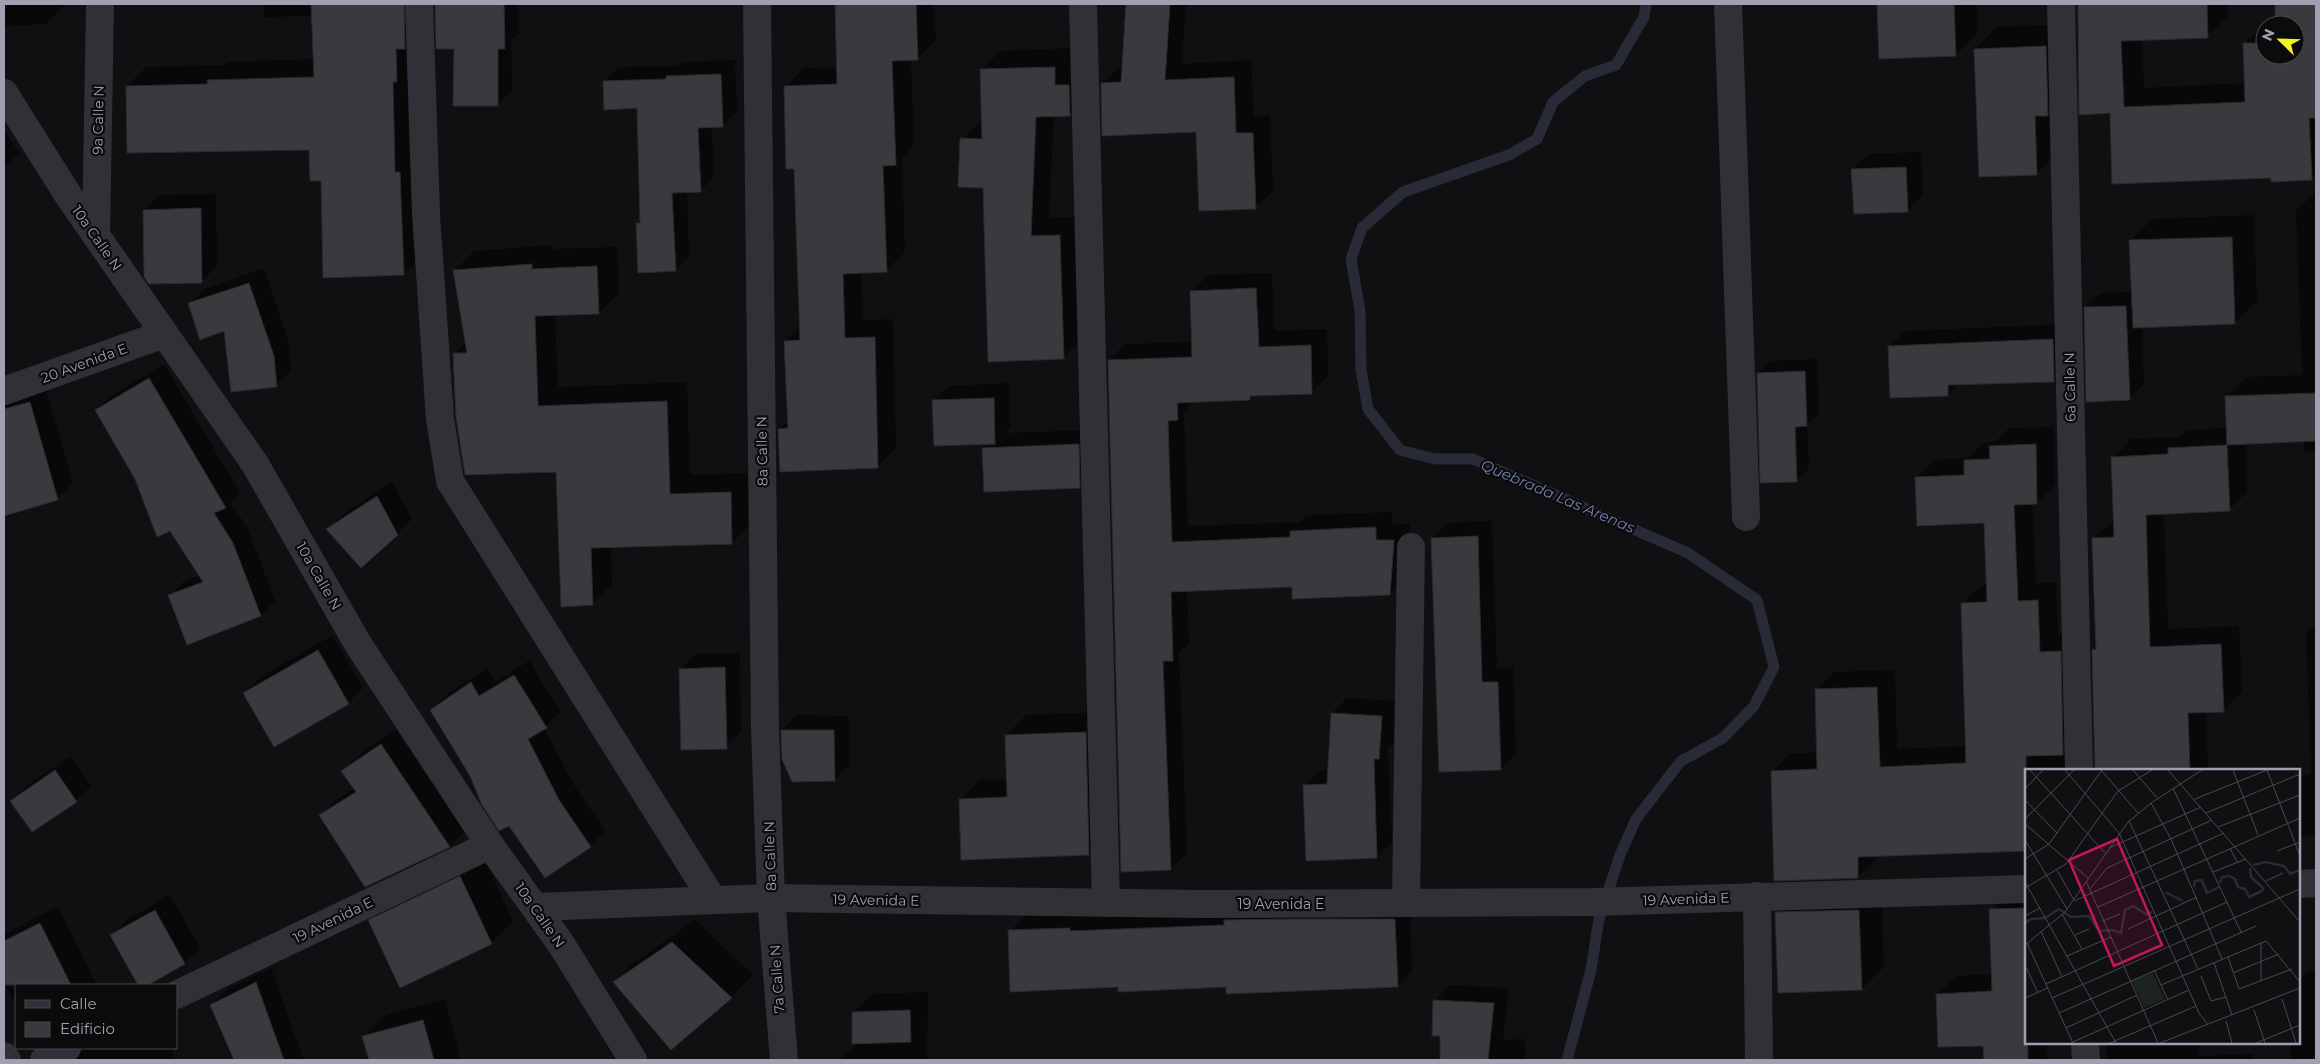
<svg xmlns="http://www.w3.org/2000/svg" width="2320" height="1064" font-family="Montserrat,sans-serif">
<rect width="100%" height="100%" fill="#100f11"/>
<g fill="#0007" fill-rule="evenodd">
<path d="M4,4h61v1l-19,19 -42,2z"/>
<path d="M263,4h160v251l-19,19 -82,-94 -12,-32 -183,-62 19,-19 78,-2 4,-3 87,-3 -2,-43 -49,1z"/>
<path d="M436,4h82l1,29 -8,7 1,50 -14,15 -42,-57z"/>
<path d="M836,4h98l2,36 -19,19h-6l3,86 -12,13 3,94 -19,19 -25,1 2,48 30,-1 3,129 -19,19 -97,-38 9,-9 -4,-79 16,-15 -6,-158 -10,-81 19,-19 34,-1z"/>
<path d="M1126,4h60l-4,60 69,-4 3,57 16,-1 3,75 -18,17 -58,-77 -95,-47 17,-18h4z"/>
<path d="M1879,4h98l1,29 -22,22 -75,3z"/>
<path d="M2078,4h149l1,12 -21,20 -65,3 2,49 101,-5 -1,-39 20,-20 13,-1 -1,-19h40v170l-5,5 -39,-2 -161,-65 -31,1zM2265,25h30v30h-30z"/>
<path d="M2068,24l-10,128 -22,22 -61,-125 22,-22z"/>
<path d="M1073,48l16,47 -19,19 -16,1 -5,103 29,-1 4,122 -19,19 -101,-219 21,-19 -2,-50 19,-19z"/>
<path d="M735,60l2,52 -15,14 -10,1 2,50 -14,14 -13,1 2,64 -14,14 -37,-46 4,-4 -3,-113 -34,-26 14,-14 58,-1 4,-4z"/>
<path d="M4,129l15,24 -15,15z"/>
<path d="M1921,152l2,44 -16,15 -54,-42 15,-15z"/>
<path d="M2316,191v261l-12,1v-12l-58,2 1,49 -18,18 -65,3 4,116 71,-3 3,66 -19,18 -17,1 2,59h-182v81l-150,4v4l-18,18 -86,-105 18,-18 28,-2 -2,-62 18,-18 61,-2 2,79 70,-3 -5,-142 19,-18 6,-1 -1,-63 -70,-44 19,-18 33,-2 15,-15 12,-1 14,-14 45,-1 1,57 -18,19h-5l4,80h20l2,51 20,-1 11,133 7,1 -3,-117 4,-4 -4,-107 21,-19 -2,-62 18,-19 50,-2 7,-7 41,-2 -1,-32 19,-19 56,-2 -6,-164z"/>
<path d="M216,194l1,72 -15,15 -58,-71 15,-15z"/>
<path d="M2254,215l3,86 -22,22 -93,4 2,57 -15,15 -44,-91 15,-15 32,-1 -2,-51 22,-22z"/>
<path d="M552,245v4l65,-2 2,46 -20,20 -44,1 3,73 129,-5 3,93 60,-2 2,50 -20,20 -121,3 1,38 -20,20 -35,-133 -103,-117 12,-12 -12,-71 20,-20z"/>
<path d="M264,268l24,72 3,30 -15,15 -51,-55 -35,-26 15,-15z"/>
<path d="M1272,273l2,58 53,-2 1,47 -17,17 -57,2 -5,4 -55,2 -10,12 4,113 112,-4 7,-7 85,-3v13l18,-1 -4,54 -16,16 -97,-8 -106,4 2,53 -10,10 8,200 -16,16 -62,-509 16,-16 68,-2 -2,-50 17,-17z"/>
<path d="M2068,324l1,42 -15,15 -95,3 -11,11 -58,-49 15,-15z"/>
<path d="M1817,359l2,54 -12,11 2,44 -12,12 -39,-107 12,-12z"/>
<path d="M164,364l76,129 -10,9 18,26 27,73 -14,14 -91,-20 14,-14 16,-6 -64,-97 -40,-68 15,-14z"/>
<path d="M1009,383l1,44 -6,6 89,-3 1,42 -15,15 -95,-39 5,-5 -56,-42 15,-15z"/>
<path d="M45,387l28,96 -15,15 -54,16v-115z"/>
<path d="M392,482l20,37 -15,15 -70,-4 15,-15z"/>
<path d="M1492,521l5,147 16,-1 3,87 -15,15 -69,-230 15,-16z"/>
<path d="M2316,624v212l-17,1v-56l7,-7h5l-5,-140z"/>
<path d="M333,635l30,53 -15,15 -104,-10 15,-15z"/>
<path d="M740,653l1,79 -15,15 -45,-78 15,-15z"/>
<path d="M529,661l32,51 -17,16 30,57 31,46 -15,15 -45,31 -36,-53 -38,-49 -40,-65 15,-15 41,-27 8,14z"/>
<path d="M1347,698l49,3 -2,42 -6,5 4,94 -15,15 -72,-72 15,-15h9l3,-57z"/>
<path d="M1105,712l4,122 -20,20 -129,-54 20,-20 27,-1 -1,-44 20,-20z"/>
<path d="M797,715l52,1 1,49 -16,15 -52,-49z"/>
<path d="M396,729l69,102 -15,15 -85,40 -44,-71 15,-15 19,-12 -12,-17 15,-15z"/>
<path d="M70,756l21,30 -15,15h-64l15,-15z"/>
<path d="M483,855l30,66 -22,22 -121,-22 22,-22z"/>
<path d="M1881,888l3,79 -22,22 -85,-76 22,-22z"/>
<path d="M2009,891h17v152h20l1,17h-62v-16l-48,-50 19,-18 37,-2 -2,-64z"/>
<path d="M170,895l30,53 -15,15 -40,22h-6l-27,-50 15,-15z"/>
<path d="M1410,904l2,67 -15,15h-278l-109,-55 15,-15z"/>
<path d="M58,906l39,79h-81v22l-12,-26v-47z"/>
<path d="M695,920l58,55 -22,22 -60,51 -57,-66 22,-21z"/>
<path d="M271,968l32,90 -3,2h-65l-24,-54 15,-16z"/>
<path d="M2316,971v89h-25l-1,-17h9v-62l8,-9z"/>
<path d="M1450,985l59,3 -6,52 22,-1 1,21h-84l-1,-25 -6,-35z"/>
<path d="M928,992l-1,68h-88l9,-9h6l-1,-39 19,-18z"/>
<path d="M445,999l16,61h-91l-6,-23 22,-22z"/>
<path d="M2106,1043h93v13l54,-2v6h-146z"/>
<path d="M84,1048h88l3,12h-108z"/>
</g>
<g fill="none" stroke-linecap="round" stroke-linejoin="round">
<path stroke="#282b36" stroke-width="11" d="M1567,1060l24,-90 8,-51 21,-64 16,-36 45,-58 42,-23 31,-32 20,-39 -17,-67 -69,-47 -215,-94h-38l-35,-9 -32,-41 -7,-39 -1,-59 -9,-52 11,-31 41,-36 106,-37 28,-16 16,-37 32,-26 31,-11 28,-48 2,-13"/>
</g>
<g fill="#3a393e" stroke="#2b292d">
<path d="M311,4h93l1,45h-9l1,33h-4l2,90h5l4,103 -81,3 -2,-97h-11l-1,-31 -182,3 -1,-67 82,-2 -1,-4 107,-3z"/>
<path d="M435,4h69l1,45h-7v57h-45l1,-57h-18z"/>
<path d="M835,4h81l2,56 -26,1 4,104 -13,1 4,106 -44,2 2,64 30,-1 3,131 -98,4 -2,-43 10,-1 -4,-87 16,-1 -6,-171h-8l-2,-83 53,-2z"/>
<path d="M1126,4h44l-5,76 69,-3 2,56h17l3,76 -57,2 -3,-79 -94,4 -1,-53 20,-1z"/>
<path d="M1877,4h77l2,52 -77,3z"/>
<path d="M2078,4h129l1,34 -87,3 3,66 121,-5 -2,-59h22v12h30v-30h-20v-21h41v114h-7l3,62 -41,2v-4l-159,6 -2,-71 -31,2z"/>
<path d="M2046,46l2,70h-13l2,59 -58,2 -5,-128z"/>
<path d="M1055,67v18h14l1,31 -34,1 -5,119 29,-1 4,124 -76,3 -5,-174 -25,-1 2,-49 22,1 -2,-70z"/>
<path d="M721,74l2,53 -25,1 3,64 -29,1 4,78 -38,2 -2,-50h4l-3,-115 -33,2 -1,-29 63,-2v-3z"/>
<path d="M1906,167l2,45 -54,2 -3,-45z"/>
<path d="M201,208l1,75 -53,1 -5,-7 -1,-67z"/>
<path d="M2232,237l3,87 -102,4 -4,-88z"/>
<path d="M532,264v5l65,-3 2,48 -64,2 3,90 129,-5 3,93 61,-2 1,52 -141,4 2,57 -32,2 -5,-135 -91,3 -9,-58 -3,-64h14l-14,-83z"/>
<path d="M249,283l25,73 3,31 -46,5 -7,-61 -24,9 -12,-37z"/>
<path d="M1256,288l3,59 52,-2 1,49 -62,2v4l-73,3 1,17 -10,1 4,121 118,-5v-6l86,-4v13h18l-4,55 -98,4v-12l-121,5 2,69h-10l8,209 -50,2 -13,-512 84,-3 -2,-66z"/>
<path d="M2126,306l4,94 -44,2 -2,-95z"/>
<path d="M2053,339l1,43 -106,3v11l-58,2 -2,-52z"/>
<path d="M1805,371l2,55 -12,1 2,55 -37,1 -3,-110z"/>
<path d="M149,378l77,130 -12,5 19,30 28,73 -74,29 -19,-50 35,-13 -33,-51 -13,6 -22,-58 -40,-69z"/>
<path d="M2316,393v48l-89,4 -2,-49z"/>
<path d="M994,398l1,46 -61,2 -2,-46z"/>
<path d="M30,402l28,98 -54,16v-107z"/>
<path d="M1079,444l1,44 -96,4 -2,-44z"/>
<path d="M2036,444l1,60 -23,1 4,96 20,-1 2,52 21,-1 2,104 -37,1v95l-168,6v21l-84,3 -3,-110 46,-2 -2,-80 62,-2 3,80 86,-4 -5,-160 26,-1 -3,-79 -67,3 -2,-49 49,-2v-15l26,-1 -1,-13z"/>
<path d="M2227,445l3,66 -84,4 4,132 71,-3 3,68 -36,1 2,57h-95l-3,-120 4,-1 -4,-111 22,-1 -3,-80 57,-3v-6z"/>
<path d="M377,496l21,39 -37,33 -35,-39z"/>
<path d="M1478,536l4,146h16l3,88 -62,2 -8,-234z"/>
<path d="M318,650l31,54 -75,43 -31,-54z"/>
<path d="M725,667l2,82 -46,1 -2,-81z"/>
<path d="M514,675l33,53 -19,11 31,61 32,47 -46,31 -36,-52 -10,5 -17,-26 -12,-29 -40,-66 41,-28 8,14z"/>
<path d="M1331,713l51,3 -3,43h-5l3,99 -71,3 -3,-76 24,-1z"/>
<path d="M781,730h53l1,51 -43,1 -10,-23z"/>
<path d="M1086,732l3,123 -128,5 -2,-61 48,-2 -2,-62z"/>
<path d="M381,744l69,103 -85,40 -46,-72 37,-23 -15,-21z"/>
<path d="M55,770l22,32 -45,30 -22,-31z"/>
<path d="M460,876l32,68 -92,44 -32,-68z"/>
<path d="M2026,908l2,152h-44l-1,-14 -45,1 -2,-53 56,-3 -3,-82z"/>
<path d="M155,910l30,54 -37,21h-10l-28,-50z"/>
<path d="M1859,910l3,80 -84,3 -3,-81z"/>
<path d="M1294,919h101l3,68 -172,7v-7l-108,5v-5l-108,5 -2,-62 62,-2v3l154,-6v-5z"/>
<path d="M40,923l31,62h-67v-44z"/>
<path d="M672,942l60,56 -61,52 -58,-68z"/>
<path d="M256,982l28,78h-50l-24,-55z"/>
<path d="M1433,1000l61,3 -6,57h-48v-24h-8z"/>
<path d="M910,1010l1,32 -59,2v-32z"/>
<path d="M423,1020l11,40h-65l-7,-24z"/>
</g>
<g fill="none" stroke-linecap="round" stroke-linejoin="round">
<g stroke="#323036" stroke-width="28">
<path d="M419,4l7,210 14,205 10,62 263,419"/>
<path d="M757,4l8,724 6,170 13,162"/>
<path d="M1083,4l23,899"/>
<path d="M1728,4l18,513"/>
<path d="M2061,4l18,766"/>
<path d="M4,93l66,105 185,266 103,180 132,201 71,99 72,116"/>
<path d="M96,236l4,-232"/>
<path d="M4,391l160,-57"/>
<path d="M2299,884l17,-1"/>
<path d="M1757,896l2,164"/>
<path d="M1406,903l5,-356"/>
<path d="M536,907l235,-9 430,6 392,-2 433,-13"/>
<path d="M176,995l314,-150"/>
<path d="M2085,1043l1,17"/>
<path d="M4,1056l3,4"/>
<path d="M44,1060l23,-12"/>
</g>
</g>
<g text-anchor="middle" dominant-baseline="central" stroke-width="4.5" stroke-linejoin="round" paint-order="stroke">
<g font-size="14" fill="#a1a0b2" stroke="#0b0b0c">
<text transform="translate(98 120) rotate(-89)">9a Calle N</text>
<text transform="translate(97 238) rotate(55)">10a Calle N</text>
<text transform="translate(84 363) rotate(-20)">20 Avenida E</text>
<text transform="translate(2070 387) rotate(-91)">6a Calle N</text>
<text transform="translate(762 451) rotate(-91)">8a Calle N</text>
<text transform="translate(319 576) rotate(60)">10a Calle N</text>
<text transform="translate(770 856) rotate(-92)">8a Calle N</text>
<text transform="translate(1686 899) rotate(-2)">19 Avenida E</text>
<text transform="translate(876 900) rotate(1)">19 Avenida E</text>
<text x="1281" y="904">19 Avenida E</text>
<text transform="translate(540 915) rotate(55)">10a Calle N</text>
<text transform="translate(333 920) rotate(-26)">19 Avenida E</text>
<text transform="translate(777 979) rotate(-94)">7a Calle N</text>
</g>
<g font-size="15" font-style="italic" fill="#7580af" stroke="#0b0b0c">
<text transform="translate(1558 496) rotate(23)">Quebrada Las Arenas</text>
</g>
</g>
<g transform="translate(2025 769)">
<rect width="275" height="275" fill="#100f11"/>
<path d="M128,204l12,26 -21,9 -12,-27z" fill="#1c2420"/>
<path fill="none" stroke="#282b36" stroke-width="2.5" d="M228,96l13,-3 18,4 6,8 10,-4M195,114l2,-6 7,-1 6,3 3,8 7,2 4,8 13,-6 1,-3 -12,-11 -1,-9M169,118l1,-6 7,-1 5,13 12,-6M140,123l18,9M0,154l6,-4 14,-1 14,-9 12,8 18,-1 10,15 13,-1 9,3 4,-23 8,-4 13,8 6,-2"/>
<path fill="none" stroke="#4a4951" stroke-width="1" d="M5,1l75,83M40,1l54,63 80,180 9,12M76,1l37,43M108,1l24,28M143,1l132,152M208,1l25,65M242,1l33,86M148,19l68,144M0,20l18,-19M170,30l72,-29M0,31l32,33M126,34l20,36 51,120M181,44l94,-39M0,50l49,-49M104,52l69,148M0,55l63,54M193,58l82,-32M0,71l42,69M84,79l92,-41M205,79l7,14M252,82l23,-9M0,90l24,-15 53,-74M32,101l17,30M188,103l33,-13M61,112l72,162M241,112l17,-8M0,113l91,161M0,119l41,-24 52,-73 34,-21M65,120l17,-21 105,-48M49,132l150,-68M73,138l202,-89M37,145l20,35M0,147l15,-8M78,152l17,-7M103,160l69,-32M16,162l21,46M50,166l14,-6M2,174l46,100M0,176l40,-33 63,-90 23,-19 51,-33M42,187l44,-19M203,188l11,32 53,-20M189,194l18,52M0,196l13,28M129,201l14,30M208,204l46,-19M176,207l10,25 15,-4M236,212v-38M21,215l181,-82M136,216l105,-44 34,41M0,229l23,-10M27,229l248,-109M257,230l14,44M229,241l11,33M34,244l197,-87M201,252l6,22M41,259l71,-33M48,273l116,-52M85,274l86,-37M135,274l140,-55M231,274l44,-18"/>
<path fill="#c2185b" fill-opacity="0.15" stroke="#c2185b" stroke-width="2.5" d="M92,70l45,106 -48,21 -45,-106z"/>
<rect width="275" height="275" fill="none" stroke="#a1a0b2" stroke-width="2.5"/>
</g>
<rect width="2320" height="1064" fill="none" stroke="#a1a0b2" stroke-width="10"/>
<rect x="15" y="984" width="162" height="65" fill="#0b0b0c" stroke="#47474e"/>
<rect x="25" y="1000" width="25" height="8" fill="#323036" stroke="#47474e"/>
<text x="60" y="1009" font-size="15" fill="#a1a0b2">Calle</text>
<rect x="25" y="1022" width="25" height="15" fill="#3a393e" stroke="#47474e"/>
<text x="60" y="1034" font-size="15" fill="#a1a0b2">Edificio</text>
<g transform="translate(2280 40) rotate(293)"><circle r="24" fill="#0b0b0c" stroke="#47474e"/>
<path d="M0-4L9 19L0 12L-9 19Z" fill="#f3f523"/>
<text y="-8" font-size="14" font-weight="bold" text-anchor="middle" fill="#a1a0b2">N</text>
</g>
</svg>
